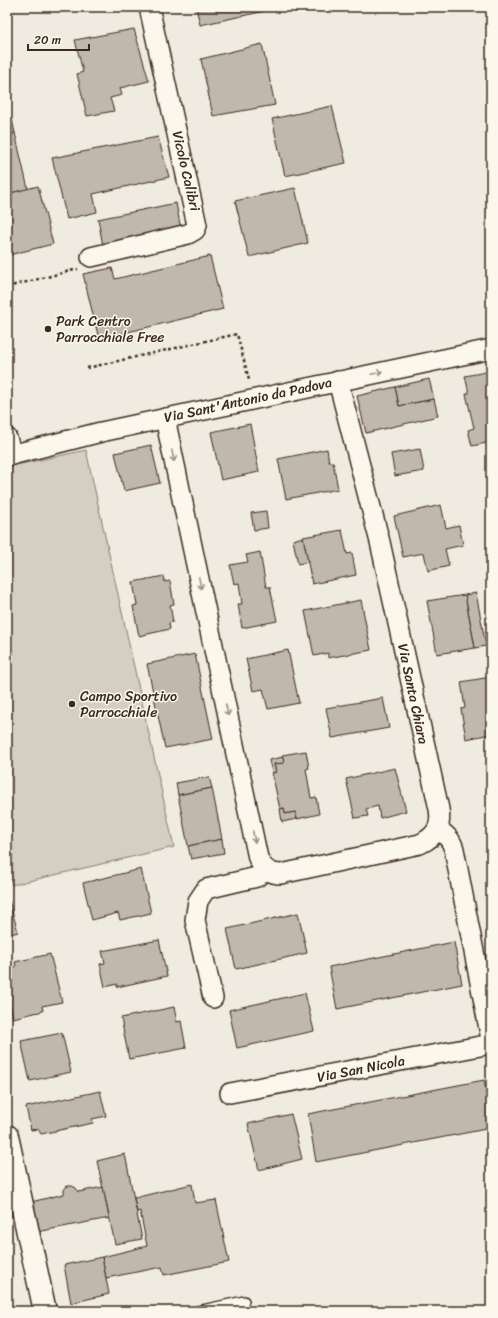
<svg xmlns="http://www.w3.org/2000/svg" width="498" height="1318" font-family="Sriracha,sans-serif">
<rect width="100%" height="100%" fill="#f0ebe0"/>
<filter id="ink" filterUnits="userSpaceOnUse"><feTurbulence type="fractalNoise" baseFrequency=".025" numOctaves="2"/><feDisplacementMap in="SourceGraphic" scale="8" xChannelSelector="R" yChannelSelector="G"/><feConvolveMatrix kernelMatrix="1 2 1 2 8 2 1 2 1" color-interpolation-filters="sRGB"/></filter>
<g filter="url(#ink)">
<path fill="#d5cec3" stroke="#887c70" d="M86,450l88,397 -162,38 -5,-14v-404z"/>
<g fill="#c0b8ad" stroke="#3b2a1e">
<path d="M196,7h88l-84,18z"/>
<path d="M134,29l15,52 -29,7 2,7 -12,3 4,13 -27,5 -10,-42 6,-2 -8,-32z"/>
<path d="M262,44l13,61 -62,11 -12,-57z"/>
<path d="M332,106l14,57 -61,13 -13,-57z"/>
<path d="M12,119l3,14 -8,2v-15z"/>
<path d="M15,133l13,56 -21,5v-59z"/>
<path d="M158,137l11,40 -76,17 4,18 -30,7 -15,-61z"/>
<path d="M38,186l15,58 -44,11 -2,-8v-53z"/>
<path d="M295,188l13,55 -59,14 -14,-56z"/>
<path d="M176,203l5,27 -78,16 -5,-27z"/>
<path d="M210,256l13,53 -124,30 -16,-65 29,-6 3,11z"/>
<path d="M491,371v71l-19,4 -4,-16 6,-2 -8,-34 3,-1 -4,-17z"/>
<path d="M429,379l5,20 -35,7 -4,-19z"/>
<path d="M395,387l4,19 35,-7 4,17 -72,17 -9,-37z"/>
<path d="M250,424l9,48 -38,8 -10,-48z"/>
<path d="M151,445l9,38 -36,8 -9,-38z"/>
<path d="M327,449l2,13h4l5,27 -52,10 -8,-40z"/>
<path d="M420,449l4,22 -29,5 -4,-22z"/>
<path d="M441,505l5,23 13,-3 4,20 -18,4 4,17 -21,5 -4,-18 -21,4 -9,-41z"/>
<path d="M266,511l2,17 -14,2 -3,-17z"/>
<path d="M342,530l5,24 5,-1 4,22 -44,9 -9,-47z"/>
<path d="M303,537l5,25 -10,2 -5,-24z"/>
<path d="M260,552l6,35h4l7,34 -35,7 -4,-24h4l-3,-21 -5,1 -4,-19 18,-3 -2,-7z"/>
<path d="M164,576l1,6 5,-1 4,23 -4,1 3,17 -4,1 1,6 -31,7 -6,-30 4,-1 -4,-23z"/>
<path d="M476,593l10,53 -11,2 -10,-53z"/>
<path d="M465,595l10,53 -38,6 -10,-53z"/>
<path d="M361,600l10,50 -43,8v-5l-14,3 -9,-45z"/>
<path d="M288,650l11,53 -31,6 -5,-20 -10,2 -7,-32z"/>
<path d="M195,654l18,85 -48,9 -18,-84z"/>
<path d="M491,677v57l-25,5 -5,-30 4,-1 -4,-26z"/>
<path d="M383,698l6,30 -57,10 -6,-30z"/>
<path d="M306,751l3,17 -3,1 5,29 5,-1 3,17 -22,5 -2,-7 -10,2 -1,-6 -4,1 -8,-36 4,-1 -2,-8 10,-1 -2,-8z"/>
<path d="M283,757l1,6 -10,1 2,8 -4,1 -3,-13z"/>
<path d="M395,768l11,43 -26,7 -2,-12 -12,3 2,7 -13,2 -9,-39z"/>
<path d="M209,777l3,11 -34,7 -2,-12z"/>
<path d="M212,788l10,51 -34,7 -10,-51z"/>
<path d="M284,808l1,6 10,-2 2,7 -15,3 -2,-13z"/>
<path d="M222,839l2,14 -33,6 -3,-13z"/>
<path d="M141,869l10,44 -31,7 -2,-7 -26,7 -9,-37z"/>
<path d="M8,897l10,35 -11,3v-37z"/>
<path d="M298,913l9,40 -71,16 -9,-40z"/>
<path d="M159,940l8,36 -50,11v-3l-12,3 -5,-23 5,-1 -3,-12z"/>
<path d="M454,942l8,42 -125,25 -8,-42z"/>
<path d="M50,954l12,48 -20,4 1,5 -30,7 -6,-29v-20l9,-2 -1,-5z"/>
<path d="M305,993l9,38 -77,17 -8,-38z"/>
<path d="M174,1007l3,15 4,-1 5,27 -57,11 -8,-41z"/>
<path d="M62,1033l9,39 -41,9 -9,-40z"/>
<path d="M484,1080l7,38v10l-175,34 -8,-48z"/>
<path d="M100,1091l6,25 -14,3 1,4 -52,11 -3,-5 -7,1 -5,-23z"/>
<path d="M291,1114l11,45 -43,11 -11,-46z"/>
<path d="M125,1154l17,85 -27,5 -18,-83z"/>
<path d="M192,1184l3,19 21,-3 13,62 -65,13 -2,-8 -56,11 -4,-21 45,-11 -7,-35 -3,1 -3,-14z"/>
<path d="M67,1186h5l4,2 2,4 25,-5 6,31 -72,14 -6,-30 33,-8v-4z"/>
<path d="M102,1257l7,37 -38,9 -7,-38z"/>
</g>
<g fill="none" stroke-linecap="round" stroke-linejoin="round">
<defs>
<path id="lane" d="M197,1311l47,-10"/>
<g id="street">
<path d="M91,257l97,-23 7,-4 2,-5 -48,-218"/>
<path d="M165,418l93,440c4,10 11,16 23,16l139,-30c16,-8 22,-17 19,-35l-59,-267 -42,-161"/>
<path d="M7,438l5,17"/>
<path d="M7,456l94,-24 390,-83"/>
<path d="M438,829c8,6 13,10 16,20l37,190"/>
<path d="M213,998l-18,-78 3,-19 8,-12 51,-12 8,-7"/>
<path d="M230,1093l261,-49"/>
</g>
<path id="secondary" d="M7,1136l38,175"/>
</defs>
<use href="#lane" stroke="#3b2a1e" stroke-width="12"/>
<use href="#street" stroke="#3b2a1e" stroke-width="22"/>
<use href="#secondary" stroke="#3b2a1e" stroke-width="25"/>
<g stroke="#3b2a1e" stroke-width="2.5" stroke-dasharray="3 3" stroke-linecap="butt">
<path d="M7,287l71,-18"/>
<path d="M87,368l150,-34 12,46"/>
</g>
<use href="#lane" stroke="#fbf7ec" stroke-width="9"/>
<use href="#street" stroke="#fbf7ec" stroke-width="19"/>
<use href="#secondary" stroke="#fbf7ec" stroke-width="22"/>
</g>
<defs><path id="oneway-shaft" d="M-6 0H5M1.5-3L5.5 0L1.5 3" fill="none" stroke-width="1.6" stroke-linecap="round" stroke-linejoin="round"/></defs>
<g stroke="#9b9085">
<use href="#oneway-shaft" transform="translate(377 373) rotate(-12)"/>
<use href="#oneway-shaft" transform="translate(173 456) rotate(78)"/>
<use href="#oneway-shaft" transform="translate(200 583) rotate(78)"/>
<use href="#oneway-shaft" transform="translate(227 710) rotate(78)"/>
<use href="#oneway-shaft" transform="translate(254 837) rotate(78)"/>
</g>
</g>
<g fill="#3b2a1e" stroke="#fbf7ec" stroke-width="1.5">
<circle cx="48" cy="329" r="4"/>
<circle cx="72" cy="704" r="4"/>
</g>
<g text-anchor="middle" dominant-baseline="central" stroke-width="3" stroke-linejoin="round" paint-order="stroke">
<g font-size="14" fill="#3b2a1e" stroke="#fbf7ec">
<text transform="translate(186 171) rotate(77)">Vicolo Calibri</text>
<text transform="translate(248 400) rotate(-12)">Via Sant'Antonio da Padova</text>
<text transform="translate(413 694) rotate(78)">Via Santa Chiara</text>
<text transform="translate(361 1069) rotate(-11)">Via San Nicola</text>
</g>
<g font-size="14" fill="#3b2a1e" stroke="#fbf7ec" text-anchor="start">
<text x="56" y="321">Park Centro<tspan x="56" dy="16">Parrocchiale Free</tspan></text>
<text x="80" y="696">Campo Sportivo<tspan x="80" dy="16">Parrocchiale</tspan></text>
</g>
</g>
<rect width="498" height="1318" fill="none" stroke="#fbf7ec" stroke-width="24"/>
<rect x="12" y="12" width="474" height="1294" fill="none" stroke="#3b2a1e" stroke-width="1.5" filter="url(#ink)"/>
<path d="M28 44v6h61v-6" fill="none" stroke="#3b2a1e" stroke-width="2"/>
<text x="34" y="44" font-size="12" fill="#3b2a1e" stroke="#fbf7ec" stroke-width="3" paint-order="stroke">20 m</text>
</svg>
